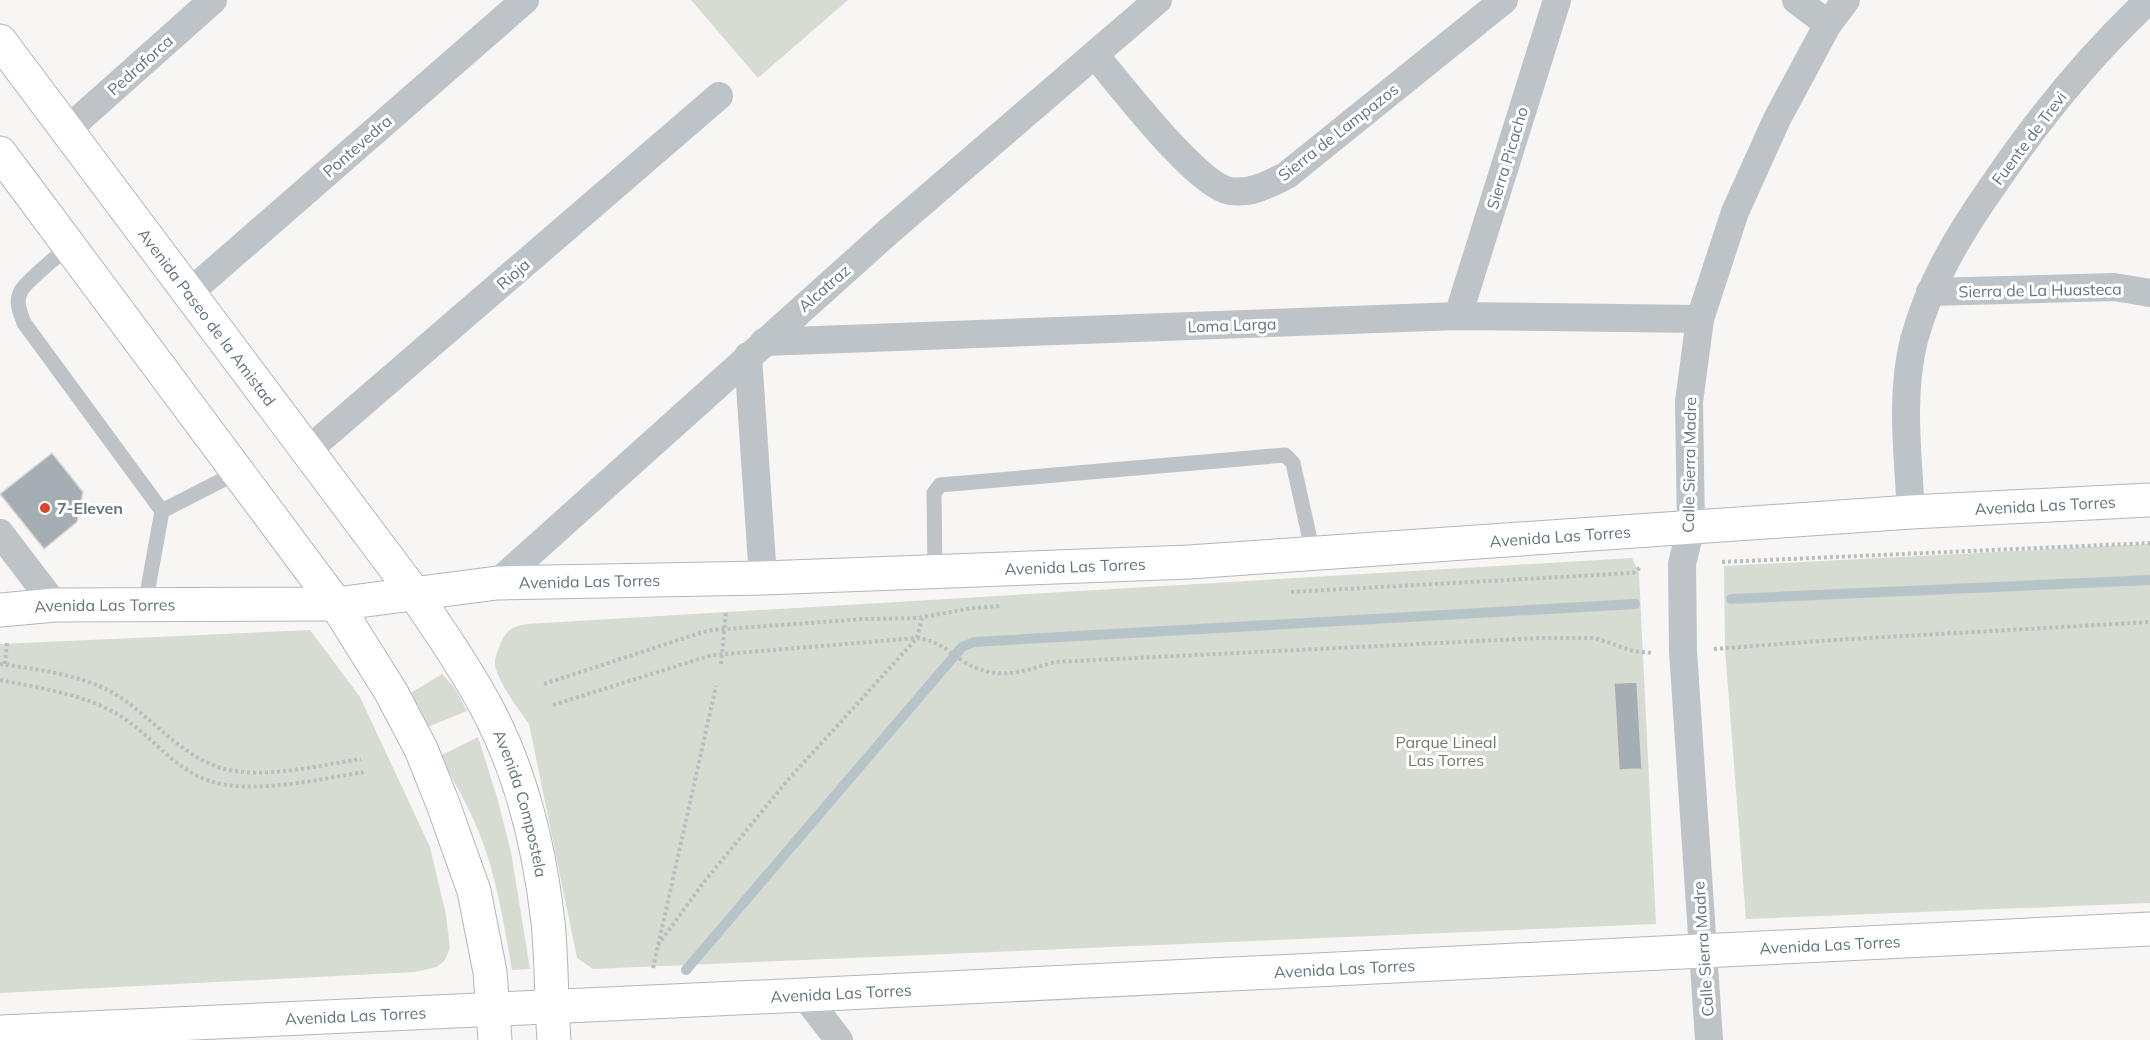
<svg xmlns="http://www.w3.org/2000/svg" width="2150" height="1040" font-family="Mulish,sans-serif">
<rect width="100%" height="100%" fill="#f7f6f4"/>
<g fill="#d7dcd3">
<path d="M691,0h157l-90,78z"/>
<path d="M2150,544v359l-404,16 -21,-270 -1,-83z"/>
<path d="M1632,558l7,15 17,351 -1063,45 -16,-11 -48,-234c-10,-14 -31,-42 -34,-59 -1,-7 4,-16 6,-23 5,-12 13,-16 26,-18z"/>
<path d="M310,630l50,67 70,150 16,68 4,33 -5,12 -8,7 -22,5 -415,21v-349z"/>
<path d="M442,674l12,13 13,24 -39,16 -17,-34z"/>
<path d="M478,737l19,60 14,55 19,117 -18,1c-8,-45 -15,-92 -32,-135 -11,-28 -26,-53 -40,-79z"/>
</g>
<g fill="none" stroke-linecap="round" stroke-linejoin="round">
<g stroke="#b7c4c7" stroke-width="10">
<path d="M1731,599l419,-19"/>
<path d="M686,970l276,-323 12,-5 661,-38"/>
</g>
</g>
<g fill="#a5afb3" stroke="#d8d8d6" stroke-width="1.5">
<path d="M52,453l31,39 -6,30 -33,27 -44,-55z"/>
<path d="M1637,682l5,87 -23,1 -5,-87z"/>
</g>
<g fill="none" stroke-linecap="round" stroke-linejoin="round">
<defs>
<g id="secondary">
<path id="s1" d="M0,41l414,552c27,40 55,80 77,123 32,63 49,136 57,206 4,39 3,79 6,118"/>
<path d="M0,153l336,451 55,88 30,57 22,55 31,87 16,81 5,68"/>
<path id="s2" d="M0,610l55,-5 281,-1 161,-21 266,-5 426,-16 722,-50 239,-12"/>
<path id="s3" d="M0,1032l804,-37 1346,-66"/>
</g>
</defs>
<use href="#secondary" stroke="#b0b7ba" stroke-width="35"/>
<g stroke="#babdbf" stroke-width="4" stroke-dasharray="3 3" stroke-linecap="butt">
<path d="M1722,562l428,-19"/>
<path d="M1291,592l342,-19 9,-7"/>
<path d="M1714,649l119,-9 317,-18"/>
<path d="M0,664c36,5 83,11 115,30 39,24 68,66 114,76 39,8 92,-5 132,-11"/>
<path d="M5,664l2,-22"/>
<path d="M721,664l5,-52"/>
<path d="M0,680c44,9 87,14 125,39 29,20 51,51 85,62 41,14 111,-2 154,-9"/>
<path d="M544,684l156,-51 12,-3 151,-11 54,-1 57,-10 25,-2"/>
<path d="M553,705l159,-50 205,-17c22,3 29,12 46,23 33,21 57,11 92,1l484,-24h56l38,13 19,2"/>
<path d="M658,945l46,-63 83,-101 130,-143 5,-20"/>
<path d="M653,968l63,-282"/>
</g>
<g stroke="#bdc3c6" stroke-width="15">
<path d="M69,246c-9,8 -44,36 -48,45 -6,11 -1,21 3,32l138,188"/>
<path d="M935,572l-1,-79 6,-8 345,-30 8,8 20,90"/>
<path d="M145,605l17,-94 76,-39"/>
</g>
<g stroke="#bdc3c6" stroke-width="28">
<path d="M1796,0l32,24"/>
<path d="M1095,55c24,28 102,131 135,136 22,3 39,-7 57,-16l217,-175"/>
<path d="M67,130l146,-130"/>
<path d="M1930,292l184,-5 36,6"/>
<path d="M189,293l336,-293"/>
<path d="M1458,316l99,-316"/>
<path d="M764,342l694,-26 242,3"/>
<path d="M748,356l15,222"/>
<path d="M307,451l412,-355"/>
<path d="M1911,512c-3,-56 -11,-117 3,-172 15,-56 45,-106 78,-153 46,-68 97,-131 157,-187"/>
<path d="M0,533l55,72"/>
<path d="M497,583l391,-351 270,-232"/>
<path d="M804,995l35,45"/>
<path d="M1709,1040l-26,-389 -1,-87 9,-37 -2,-125 11,-83 35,-107 42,-93 51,-95 18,-24"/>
</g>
<use href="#secondary" stroke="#fff" stroke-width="33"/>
</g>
<circle fill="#dc442e" stroke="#fff" stroke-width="2" cx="45" cy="508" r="6"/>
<g text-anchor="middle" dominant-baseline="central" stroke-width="6" stroke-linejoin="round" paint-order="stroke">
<g font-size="16" fill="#63757e" stroke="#fff">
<text transform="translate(140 65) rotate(-42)">Pedraforca</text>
<text transform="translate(1338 132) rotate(-38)">Sierra de Lampazos</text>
<text transform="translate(2029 138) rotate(-53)">Fuente de Trevi</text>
<text transform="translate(357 146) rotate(-41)">Pontevedra</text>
<text transform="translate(1507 158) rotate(-73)">Sierra Picacho</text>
<text transform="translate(513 274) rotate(-41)">Rioja</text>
<text transform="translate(824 288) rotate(-41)">Alcatraz</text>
<text transform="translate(2040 290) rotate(-1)">Sierra de La Huasteca</text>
<text stroke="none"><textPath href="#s1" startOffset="345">Avenida Paseo de la Amistad</textPath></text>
<text transform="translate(1232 325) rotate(-2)">Loma Larga</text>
<text transform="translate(1689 465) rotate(-89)">Calle Sierra Madre</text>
<text stroke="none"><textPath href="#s2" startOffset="2049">Avenida Las Torres</textPath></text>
<text stroke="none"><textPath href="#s2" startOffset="1563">Avenida Las Torres</textPath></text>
<text stroke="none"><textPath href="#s2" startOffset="1077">Avenida Las Torres</textPath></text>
<text stroke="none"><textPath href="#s2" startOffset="591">Avenida Las Torres</textPath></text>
<text stroke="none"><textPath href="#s2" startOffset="105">Avenida Las Torres</textPath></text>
<text stroke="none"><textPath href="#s1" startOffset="928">Avenida Compostela</textPath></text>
<text stroke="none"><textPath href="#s3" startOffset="1832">Avenida Las Torres</textPath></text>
<text transform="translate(1703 949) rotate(-94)">Calle Sierra Madre</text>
<text stroke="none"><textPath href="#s3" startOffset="1346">Avenida Las Torres</textPath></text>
<text stroke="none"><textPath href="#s3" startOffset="842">Avenida Las Torres</textPath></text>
<text stroke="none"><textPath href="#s3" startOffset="356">Avenida Las Torres</textPath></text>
</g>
<g font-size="16" font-weight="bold" fill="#63757e" stroke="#fff" text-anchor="start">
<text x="57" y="508">7-Eleven</text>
</g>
<g font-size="16" fill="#6c7b65" stroke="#fff">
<text x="1446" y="742">Parque Lineal<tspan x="1446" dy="18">Las Torres</tspan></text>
</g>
</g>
</svg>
